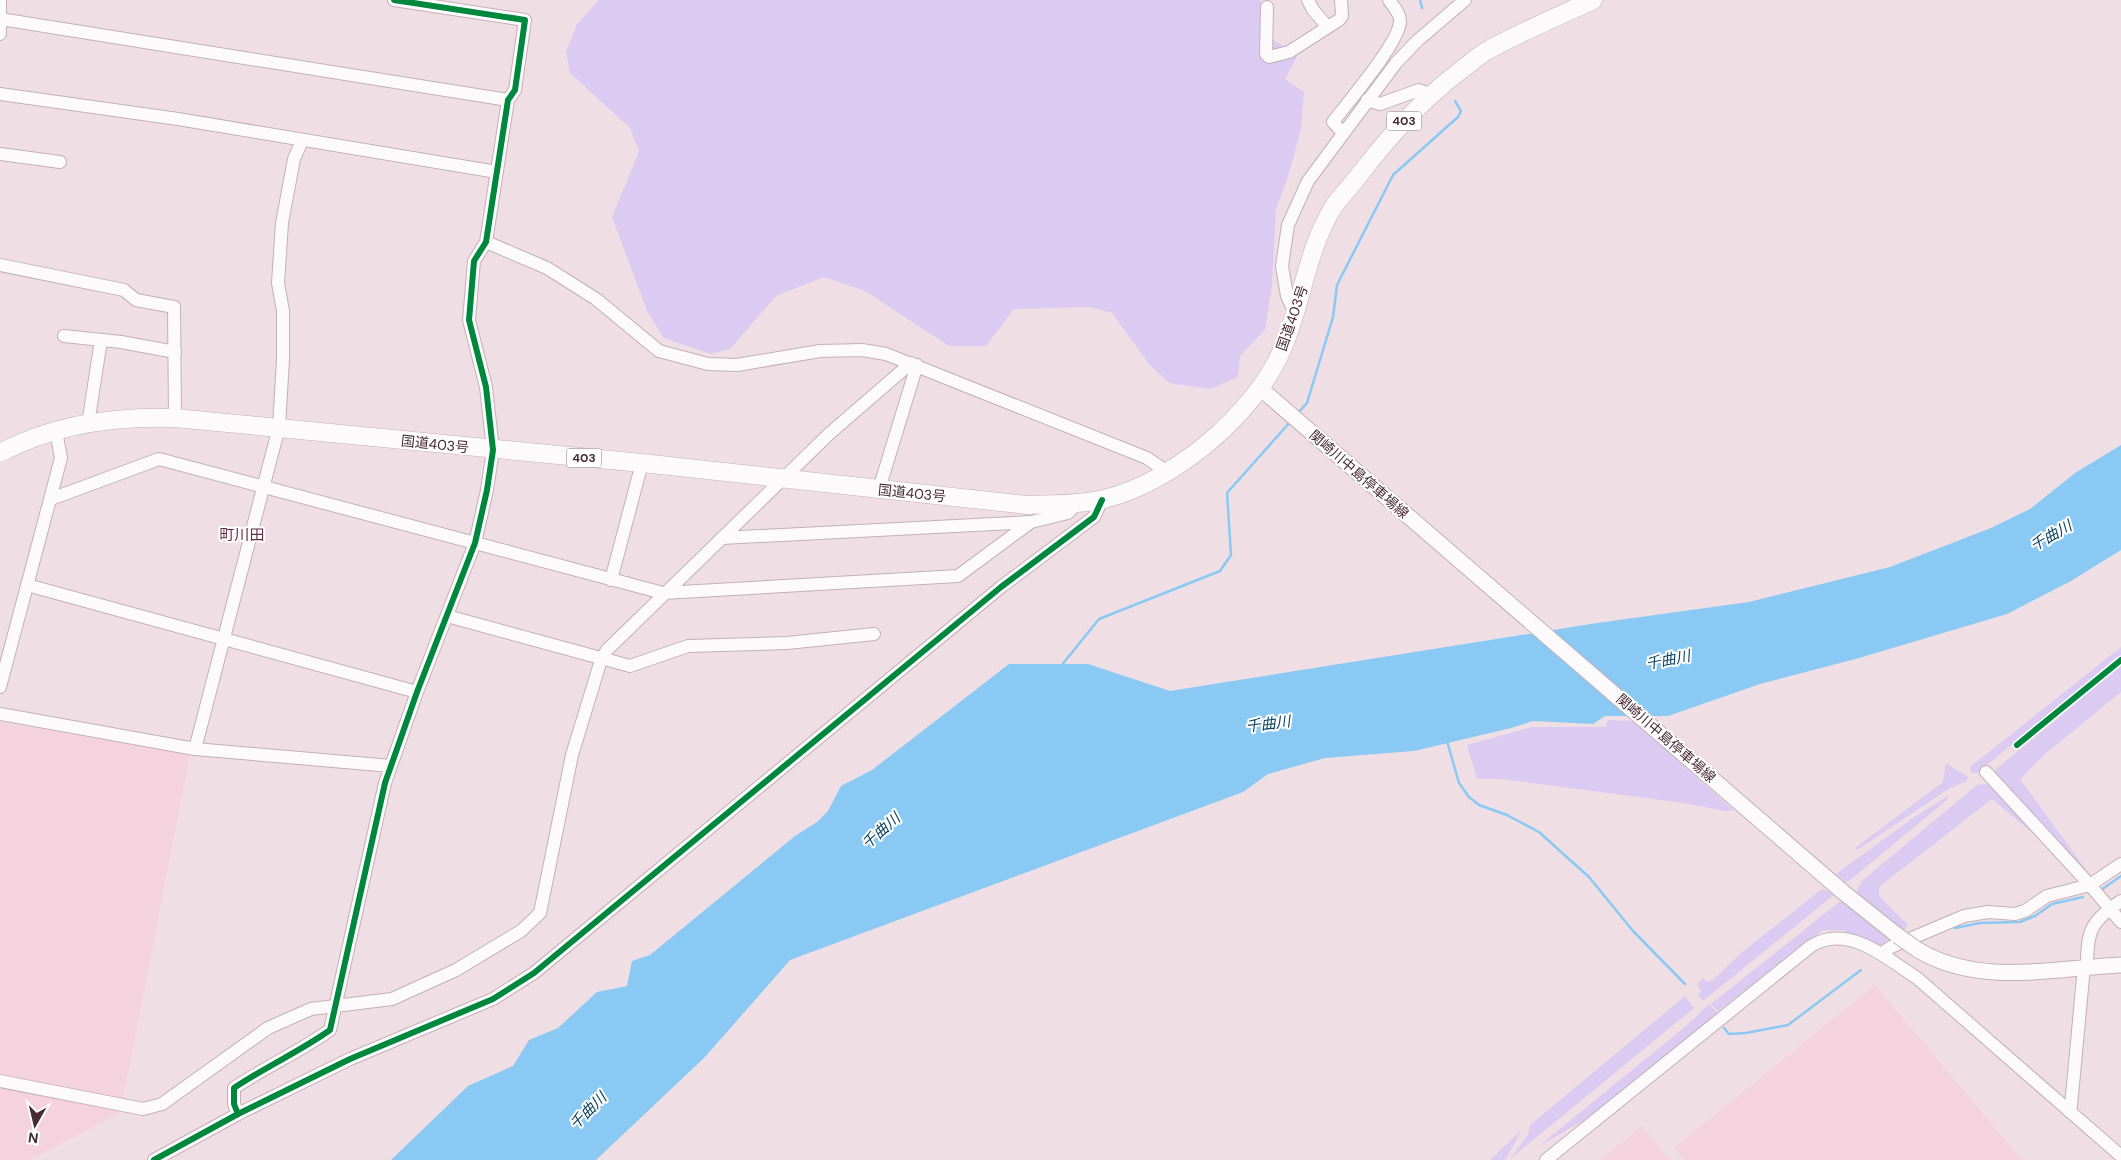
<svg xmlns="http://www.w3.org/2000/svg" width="2121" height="1160" font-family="'DM Sans','Noto Sans JP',sans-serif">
<rect width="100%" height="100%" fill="#efdfe4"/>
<g fill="#f5d3de">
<path d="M0,722l190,32 -67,345 -123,-21z"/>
<path d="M1875,985l147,175h-338l-10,-12z"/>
<path d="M0,1088l118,19v7l-88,46h-30z"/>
<path d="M1642,1126l28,34h-69z"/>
</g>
<g fill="#dbcaf1">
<path d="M599,0h661l12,39 26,16 -13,24 19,13 -3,37 -14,51 -11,29 -4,77 -7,44 -25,26 -2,21 -28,12 -41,-6 -20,-19 -37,-51 -22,-6 -76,2 -28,37h-37l-84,-55 -41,-14 -48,19 -45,52 -20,6 -47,-16 -17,-27 -35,-94 27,-66 -9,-23 -60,-55 -4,-21 11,-28z"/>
<path d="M2121,647v9l-144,117h-6l-1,-6z"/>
<path d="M2121,666v26l-77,63 -24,24 72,99 -96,-102 -1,-6z"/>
<path d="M1608,720l26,1 99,89 -8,1 -41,-8 -182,-24h-25l-10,-34 65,-18h73z"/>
<path d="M1946,763l22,14 -1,4 -17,7 -93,62 -2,-2 88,-66z"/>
<path d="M1985,784l7,2 85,92 -42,-43 -43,-36 -113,88v9l29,29 -6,8c-10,-8 -40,-27 -44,-38 -2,-6 2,-10 5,-15l114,-95z"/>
<path d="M1948,796v3l-99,82 -4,1 -9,-8 77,-56z"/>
<path d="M1822,889l13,5 -132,107 -5,-6 3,-4 -4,-7 6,-6 4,4 6,-2 28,-27z"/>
<path d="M1844,901l44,38 -7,7 -39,-16h-19l-105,81 -7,-7 127,-101z"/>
<path d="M1685,996l9,12 -184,151 18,-24 2,-10z"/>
<path d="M1709,1004l9,9 -42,38 -87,69 -10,3 -40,23 147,-120z"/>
<path d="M1522,1130l-17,30h-16l3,-2z"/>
</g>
<path fill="#89c9f3" d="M2121,445v105l-50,31 -64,33 -148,44 -99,26 -92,32h-63l-12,8 -60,-3 -22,7 -97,23 -89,7 -57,16 -25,18 -453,168 -85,97 -109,103h-205l77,-74 45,-20 16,-26 29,-12 39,-36 30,-6 5,-25 18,-6 145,-119 22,-14 11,-11 13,-25 31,-16 137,-106h79l82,27 427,-68 152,-21 141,-35 101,-39 39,-19 45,-36z"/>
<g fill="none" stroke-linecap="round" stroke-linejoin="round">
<g stroke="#89c9f3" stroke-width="2.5">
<path d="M1420,0l2,8"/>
<path d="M1297,414l10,-11 26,-86 4,-32 56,-110 65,-58 3,-6 -6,-10"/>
<path d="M1061,666l38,-47 121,-48 11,-16 -4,-62 63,-71"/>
<path d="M1447,741l12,42 10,14 10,8 28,10 32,17 50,45 44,54 52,53"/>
<path d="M2101,890l20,-14"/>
<path d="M1955,928l25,-5 40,-1 15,-6 17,-12 31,-7"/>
<path d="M1724,1028l5,6 17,-1 42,-8 73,-55"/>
</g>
<defs>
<g id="minor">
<path d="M1308,0l5,10 14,16"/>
<path d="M1267,7l-1,47 3,3 20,-5 50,-32 3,-4 -1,-16"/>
<path d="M0,19l508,81"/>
<path d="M0,34v-34"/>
<path d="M0,94l178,25 319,53"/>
<path d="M1367,100l13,4 39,-14 10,4"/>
<path d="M1343,133l-10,-11c14,-19 67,-80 67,-101 0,-8 -7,-15 -11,-21"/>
<path d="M0,154l60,8"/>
<path d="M486,242l61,26 49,31 63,52 49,13 29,1 83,-14 42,-1 24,4 261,104 20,14"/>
<path d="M0,265l124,25 12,10 38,7 1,111"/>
<path d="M1296,315l-9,-19 -5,-30 6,-41 20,-44 88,-118 21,-22 48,-41"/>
<path d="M64,336l57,6 54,10"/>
<path d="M88,424l13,-84"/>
<path d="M879,489l38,-124"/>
<path d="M51,499l108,-40 504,134 295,-17 73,-54 37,-9 9,-10"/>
<path d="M722,538l309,-16"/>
<path d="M611,580l31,-117"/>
<path d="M27,585l390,107"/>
<path d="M447,616l183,50 58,-20 99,-3 87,-9"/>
<path d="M0,687l61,-229 -5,-27"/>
<path d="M0,714l195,35 196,17"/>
<path d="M195,749l84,-322 4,-68v-48l-5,-28 4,-60 12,-64 8,-18"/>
<path d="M1986,772l104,113 31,37"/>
<path d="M1882,953l9,-6 73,-31 24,-4 27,2 10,-3 22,-15 43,-11 31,-21"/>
<path d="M2087,967c0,-35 3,-46 34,-66"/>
<path d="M0,1081l143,28 19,-5 106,-76 43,-19 81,-10 64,-29 65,-39 19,-18 32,-158 29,-95 6,-10 223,-217 81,-70"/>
<path d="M2069,1111l2,-5 13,-139"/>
<path d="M238,1114l-4,-10v-16c31,-21 65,-36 96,-58l55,-247 32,-91 58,-149 12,-53 6,-40 -7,-63 -17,-67 5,-59 12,-19 22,-142 7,-10 10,-70 -131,-20"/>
<path d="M154,1160l84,-46 112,-55 143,-60 41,-26 467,-386 93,-70 8,-17"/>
<path d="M1546,1160l265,-214c37,-23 75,12 106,32l204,178"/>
</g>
<g id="major">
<path d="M1260,388l583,504 55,44"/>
<path d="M1918,950c62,37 135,18 203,15"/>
</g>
<path id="highway" d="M0,453c54,-29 115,-37 175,-35l467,45 385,42c25,-1 52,0 77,-6 68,-16 150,-84 178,-149 20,-46 24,-97 50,-141 8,-12 19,-23 28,-35 31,-40 61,-73 101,-104 10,-7 19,-16 29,-21 33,-18 69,-33 103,-49"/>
</defs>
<use href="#minor" stroke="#c4b0b7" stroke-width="14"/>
<use href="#major" stroke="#c4b0b7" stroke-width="17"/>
<use href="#highway" stroke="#c4b0b7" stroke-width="19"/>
<use href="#minor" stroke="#fdfafb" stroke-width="12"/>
<use href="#major" stroke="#fdfafb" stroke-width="15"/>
<use href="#highway" stroke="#fdfafb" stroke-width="18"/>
<defs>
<path id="major-bridge" d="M1898,936l20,14"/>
</defs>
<use href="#major-bridge" stroke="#c4b0b7" stroke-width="17" stroke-linecap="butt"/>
<use href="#major-bridge" stroke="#fdfafb" stroke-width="15"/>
<defs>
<g id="cycleway">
<path d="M2017,745l104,-85"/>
<path d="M238,1114l-4,-10v-16c31,-21 65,-36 96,-58l55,-247 32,-91 58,-149 12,-53 6,-40 -7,-63 -17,-67 5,-59 12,-19 22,-142 7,-10 10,-70 -131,-20"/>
<path d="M154,1160l84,-46 112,-55 143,-60 41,-26 467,-386 93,-70 8,-17"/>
</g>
</defs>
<use href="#cycleway" stroke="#fff" stroke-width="9"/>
<use href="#cycleway" stroke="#00873e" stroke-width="6"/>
</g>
<g text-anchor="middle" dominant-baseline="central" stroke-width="4" stroke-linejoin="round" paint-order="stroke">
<g fill="#fff" stroke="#7e6a71" stroke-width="1">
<rect x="1386.5" y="111.5" width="35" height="19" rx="4"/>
<rect x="566.5" y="448.5" width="35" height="19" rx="4"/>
</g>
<g font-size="12" font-weight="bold" fill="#462a34">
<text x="1404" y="121">403</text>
<text x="584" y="458">403</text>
</g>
<g font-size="14" fill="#462a34" stroke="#fff">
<text transform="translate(1292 318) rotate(-71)">国道403号</text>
<text transform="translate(435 444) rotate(6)">国道403号</text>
<text transform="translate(1359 474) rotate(41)">関崎川中島停車場線</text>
<text transform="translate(912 493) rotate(6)">国道403号</text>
<text transform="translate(1666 738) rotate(41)">関崎川中島停車場線</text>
</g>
<g font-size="15" fill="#662d44" stroke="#fff">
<text x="242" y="535">町川田</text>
</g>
<g font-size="15" font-style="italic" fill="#0a4360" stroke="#fff">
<text transform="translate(2051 536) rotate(-30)">千曲川</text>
<text transform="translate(1668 660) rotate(-11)">千曲川</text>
<text transform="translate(1268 724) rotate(-7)">千曲川</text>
<text transform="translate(881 831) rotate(-42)">千曲川</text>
<text transform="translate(588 1111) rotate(-45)">千曲川</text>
</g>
</g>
<g transform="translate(35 1125) rotate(188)" stroke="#ffffff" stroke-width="4" paint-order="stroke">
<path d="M0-4L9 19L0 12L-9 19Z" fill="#462a34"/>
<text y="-8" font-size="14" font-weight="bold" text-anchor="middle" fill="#462a34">N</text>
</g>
</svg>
